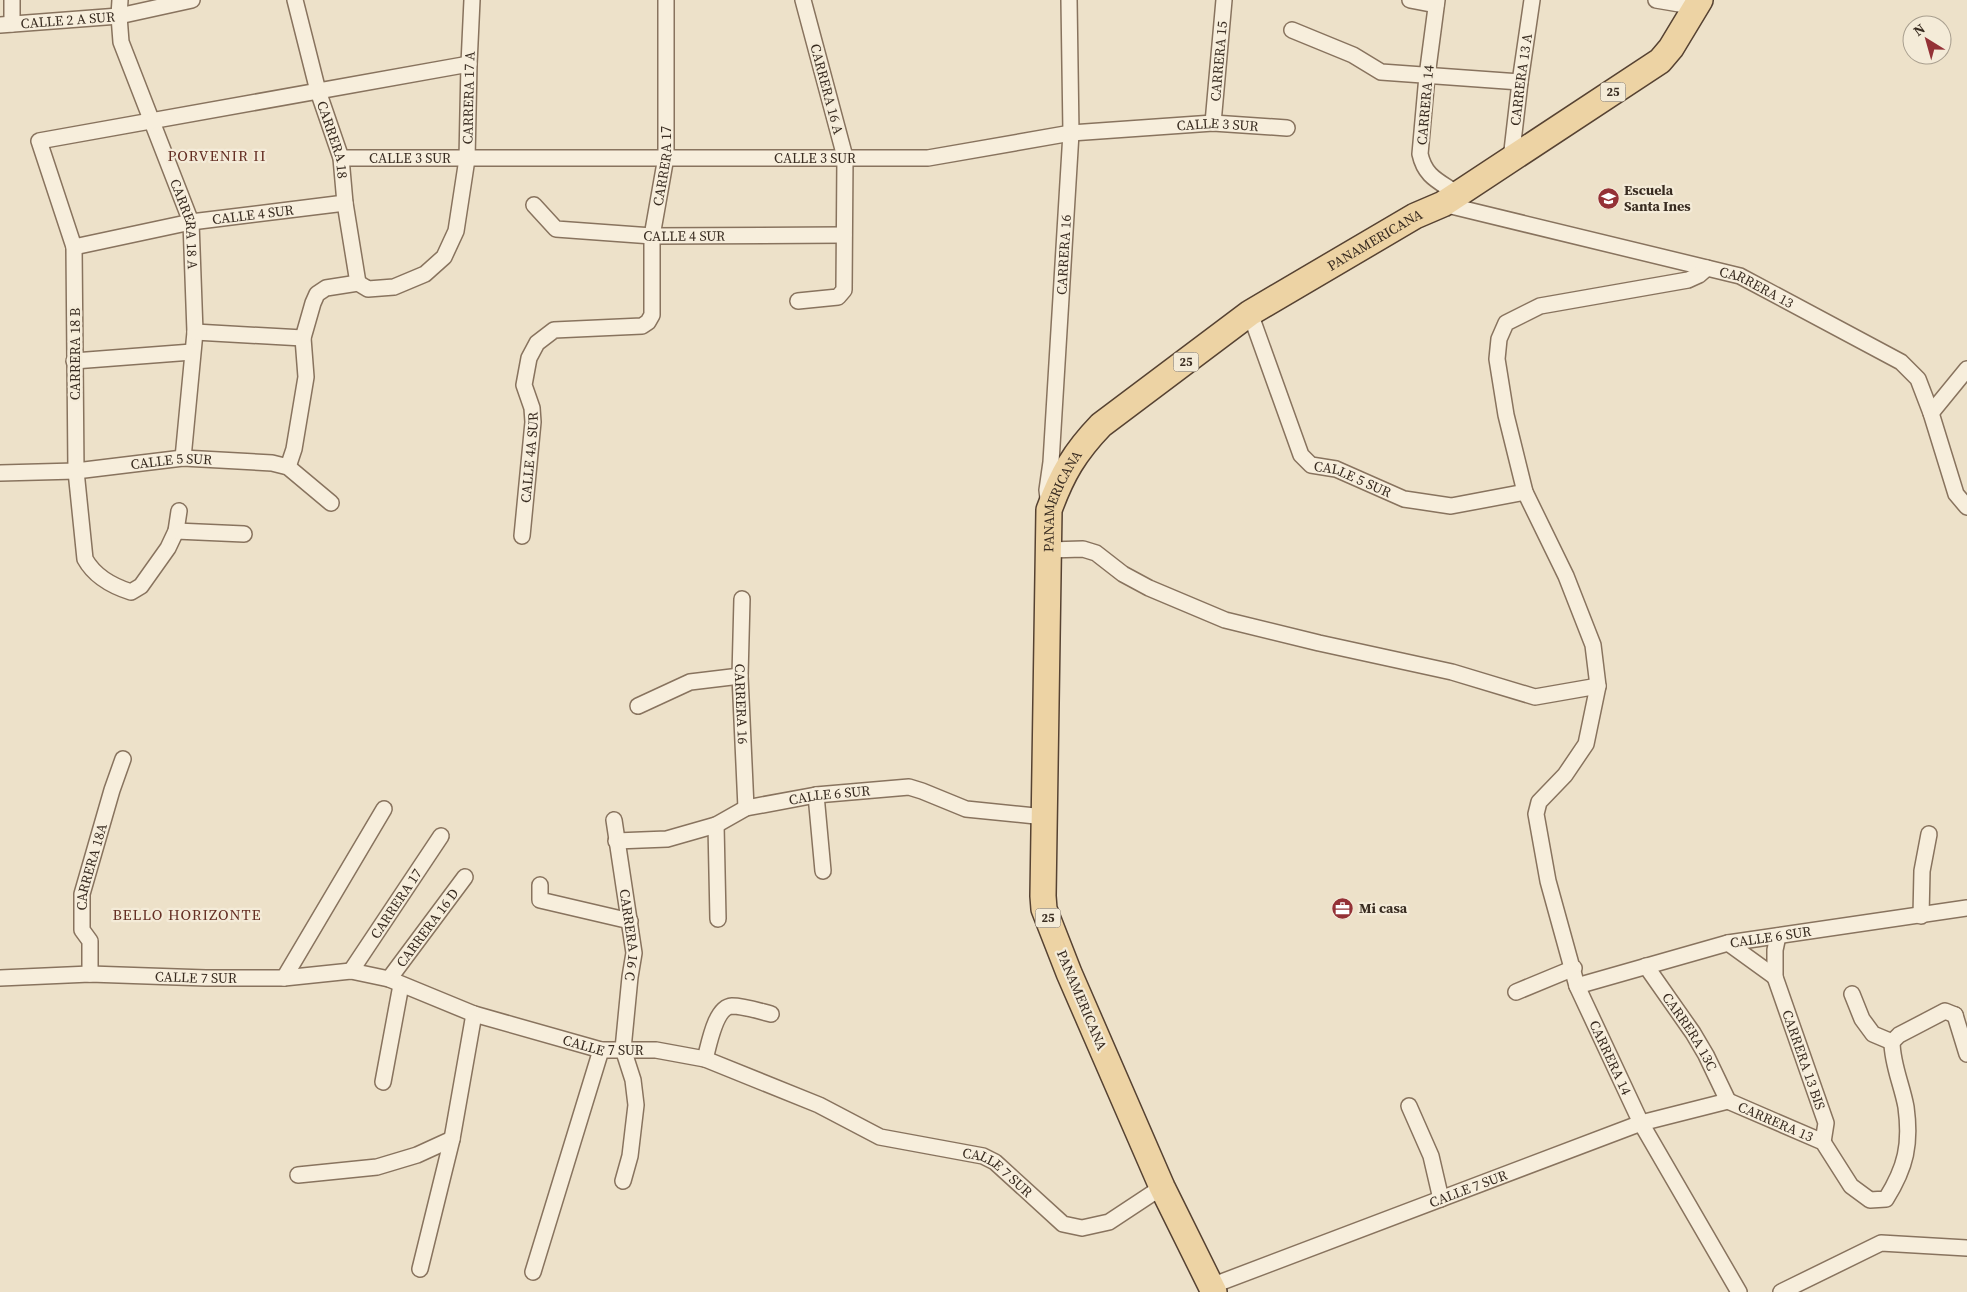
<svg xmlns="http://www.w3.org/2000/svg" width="1967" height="1292" font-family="'Source Serif 4',serif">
<rect width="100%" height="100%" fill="#ede1c9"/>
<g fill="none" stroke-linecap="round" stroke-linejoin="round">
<defs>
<g id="street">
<path d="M12,0v24"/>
<path id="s1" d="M120,0l-1,16 2,26 70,180 4,110 -12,126"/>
<path id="s2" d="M295,0l23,91 23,67 4,45 13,80"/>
<path d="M1410,0l26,5"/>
<path d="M1437,0l-10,76 -7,78c5,23 19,27 36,39"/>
<path d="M1656,0l41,7"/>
<path id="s3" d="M0,25l119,-9 73,-16"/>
<path d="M1292,30l61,25 28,17 139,10"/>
<path id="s4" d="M1213,123l11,-123"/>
<path id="s5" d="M341,158h587l143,-25 142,-10 74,5"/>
<path id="s6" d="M1511,159l9,-77 12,-82"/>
<path id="s7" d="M1443,204l297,72 161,86 17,17 13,34 25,81 11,13"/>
<path id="s8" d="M534,205l22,24 96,7 192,-1"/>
<path id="s9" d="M74,247l117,-25 154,-19"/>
<path id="s10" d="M1707,268l-8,7 -11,5 -148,26 -34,17 -7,16 -2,20 9,56 19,77 41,84 27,69 5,41 -12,58 -21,31 -26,27 -3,12 12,67 29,105 64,137 98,169"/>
<path d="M798,301l40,-4 6,-7 1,-133 -42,-157"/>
<path id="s11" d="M1250,313l51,142 10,10 25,4 68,30 47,7 74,-14"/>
<path d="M195,332l108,6"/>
<path d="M74,361l118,-9"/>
<path d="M1931,413l36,-44"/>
<path id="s12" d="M288,467l6,-18 12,-72 -3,-39 10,-35 4,-9 9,-6 32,-5 10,6 26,-2 31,-13 19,-17 12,-26 11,-72 2,-95 3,-64"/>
<path id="s13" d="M0,473l76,-2 107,-13 89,5 16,4 43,36"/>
<path id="s14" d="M1048,498l-1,-8 4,-28 20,-329 -2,-133"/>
<path d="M179,511l-3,20 -8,17 -27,38 -10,6c-19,-6 -36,-15 -46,-33l-9,-88 -2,-224 -35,-106 430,-77"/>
<path d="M176,531l68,3"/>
<path id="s15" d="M522,536l11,-114 -1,-14 -8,-23 5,-27 8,-15 17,-13 88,-4 6,-4 4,-7v-79l14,-79v-157"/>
<path d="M1049,550l34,-1 13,4 27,21 26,14 76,32 94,23 133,29 83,25 63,-11"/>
<path id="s16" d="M742,599l-2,77 6,132"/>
<path d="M638,706l52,-24 50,-6"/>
<path d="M816,795l7,76"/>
<path id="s17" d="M614,820l20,133 -4,24 -7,72 10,31 3,25 -6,51 -7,25"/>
<path d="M716,825l2,94"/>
<path id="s18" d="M616,841l51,-2 49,-14 30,-17 70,-13 93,-8 13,4 44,18 79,8"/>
<path d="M540,885v15l90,21"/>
<path d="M1921,916l1,-45 7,-37"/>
<path id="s19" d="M1778,936l-3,14v27l51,146 -3,19"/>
<path d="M1728,943l47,34"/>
<path id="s20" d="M1646,966l47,67 13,22 22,46"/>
<path id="s21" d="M351,971l90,-135"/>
<path id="s22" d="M90,974v-33l-8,-11v-36l30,-104 11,-31"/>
<path id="s23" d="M0,978l90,-4 116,4h78l67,-7 38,8 85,35 127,36h55l49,9 114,46 61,32 103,19 12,6 68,62 19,4 27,-6 53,-35"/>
<path d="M284,978l100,-169"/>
<path id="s24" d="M389,979l76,-102"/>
<path id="s25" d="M1577,986l151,-43 239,-35"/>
<path d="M1516,992l58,-24"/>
<path d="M1852,994l10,25 11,15 19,8"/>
<path d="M1955,1015l12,39"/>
<path d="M1892,1042l7,-7 46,-24 10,4"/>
<path d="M705,1059c4,-14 10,-52 27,-53 12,0 27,5 39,8"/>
<path d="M383,1082l18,-97"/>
<path id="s26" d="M1728,1101l95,41 28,44 19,14 16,-1c20,-32 25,-55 20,-92 -4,-22 -14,-43 -14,-65"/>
<path d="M1409,1106l22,50 10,43"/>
<path d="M298,1175l79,-8 40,-12 35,-16"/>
<path d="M420,1269l32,-130 22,-125"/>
<path d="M533,1272l68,-222"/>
<path id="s27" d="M1211,1286l430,-163 87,-22"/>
<path d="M1781,1292l100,-49 86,5"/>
</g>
<g id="primary">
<path id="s28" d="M1214,1292l-52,-105 -93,-214 -25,-64 -1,-13 6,-386c13,-36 26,-58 52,-85l149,-112 165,-97 28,-12 217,-143 11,-13 29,-48"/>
</g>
</defs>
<use href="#street" stroke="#88735e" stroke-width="18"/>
<use href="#primary" stroke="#564232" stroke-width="28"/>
<use href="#street" stroke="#f7eedc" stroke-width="15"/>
<use href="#primary" stroke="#edd3a4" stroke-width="25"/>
</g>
<defs>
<symbol id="school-disc" viewBox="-11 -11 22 22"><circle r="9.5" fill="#943136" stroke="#f4ebd8"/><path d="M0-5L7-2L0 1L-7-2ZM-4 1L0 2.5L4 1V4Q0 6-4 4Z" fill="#fff"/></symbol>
<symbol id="office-disc" viewBox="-11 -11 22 22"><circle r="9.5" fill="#943136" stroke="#f4ebd8"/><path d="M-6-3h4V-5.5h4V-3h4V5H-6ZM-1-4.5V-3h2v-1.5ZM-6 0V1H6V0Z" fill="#fff"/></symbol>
</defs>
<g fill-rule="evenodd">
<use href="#school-disc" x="1596" y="186" width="25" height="25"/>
<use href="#office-disc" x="1330" y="896" width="25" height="25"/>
</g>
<g text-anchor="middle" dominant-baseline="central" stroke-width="4.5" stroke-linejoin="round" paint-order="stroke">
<g fill="#f4ebd8" stroke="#716558" stroke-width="1">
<rect x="1600.5" y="82.5" width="25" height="19" rx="4"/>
<rect x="1173.5" y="352.5" width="25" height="19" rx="4"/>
<rect x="1035.5" y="908.5" width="25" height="19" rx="4"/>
</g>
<g font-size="12" font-weight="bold" fill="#392c21">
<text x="1613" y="92">25</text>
<text x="1186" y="362">25</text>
<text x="1048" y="918">25</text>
</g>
<g font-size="14" fill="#392c21" stroke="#f4ebd8">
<text stroke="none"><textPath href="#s3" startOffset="68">CALLE 2 A SUR</textPath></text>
<text stroke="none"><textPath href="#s4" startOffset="62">CARRERA 15</textPath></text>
<text stroke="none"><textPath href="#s6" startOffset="80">CARRERA 13 A</textPath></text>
<text transform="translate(827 89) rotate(75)">CARRERA 16 A</text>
<text stroke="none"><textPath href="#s12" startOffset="480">CARRERA 17 A</textPath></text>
<text transform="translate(1425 105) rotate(-85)">CARRERA 14</text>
<text stroke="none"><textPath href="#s5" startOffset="879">CALLE 3 SUR</textPath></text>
<text stroke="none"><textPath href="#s2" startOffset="145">CARRERA 18</textPath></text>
<text stroke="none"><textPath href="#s5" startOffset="474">CALLE 3 SUR</textPath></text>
<text stroke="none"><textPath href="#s5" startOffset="69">CALLE 3 SUR</textPath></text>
<text stroke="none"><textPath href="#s15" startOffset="472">CARRERA 17</textPath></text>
<text stroke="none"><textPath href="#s9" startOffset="182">CALLE 4 SUR</textPath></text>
<text stroke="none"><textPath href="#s1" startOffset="236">CARRERA 18 A</textPath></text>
<text stroke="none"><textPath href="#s8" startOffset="161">CALLE 4 SUR</textPath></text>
<text stroke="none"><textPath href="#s28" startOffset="1250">PANAMERICANA</textPath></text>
<text stroke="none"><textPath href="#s14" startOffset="244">CARRERA 16</textPath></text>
<text stroke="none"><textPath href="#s7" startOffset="325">CARRERA 13</textPath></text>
<text transform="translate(75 354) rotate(-90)">CARRERA 18 B</text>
<text stroke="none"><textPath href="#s15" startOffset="79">CALLE 4A SUR</textPath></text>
<text stroke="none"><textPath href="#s13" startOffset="172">CALLE 5 SUR</textPath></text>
<text stroke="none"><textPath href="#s11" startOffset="209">CALLE 5 SUR</textPath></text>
<text stroke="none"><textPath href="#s28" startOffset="830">PANAMERICANA</textPath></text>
<text stroke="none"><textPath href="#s16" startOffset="105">CARRERA 16</textPath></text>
<text stroke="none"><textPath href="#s18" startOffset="221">CALLE 6 SUR</textPath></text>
<text stroke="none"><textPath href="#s22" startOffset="111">CARRERA 18A</textPath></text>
<text stroke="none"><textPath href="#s21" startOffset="81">CARRERA 17</textPath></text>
<text stroke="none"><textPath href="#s24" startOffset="64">CARRERA 16 D</textPath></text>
<text stroke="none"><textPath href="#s17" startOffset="116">CARRERA 16 C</textPath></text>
<text stroke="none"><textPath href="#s25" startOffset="200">CALLE 6 SUR</textPath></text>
<text stroke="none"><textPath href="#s23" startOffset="196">CALLE 7 SUR</textPath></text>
<text transform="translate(1082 1000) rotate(67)">PANAMERICANA</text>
<text stroke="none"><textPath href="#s20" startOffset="79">CARRERA 13C</textPath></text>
<text stroke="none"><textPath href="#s23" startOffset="616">CALLE 7 SUR</textPath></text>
<text stroke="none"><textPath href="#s10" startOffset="996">CARRERA 14</textPath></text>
<text stroke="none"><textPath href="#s19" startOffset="129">CARRERA 13 BIS</textPath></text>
<text stroke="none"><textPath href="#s26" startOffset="52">CARRERA 13</textPath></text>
<text stroke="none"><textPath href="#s23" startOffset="1036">CALLE 7 SUR</textPath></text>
<text stroke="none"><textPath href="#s27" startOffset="275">CALLE 7 SUR</textPath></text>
</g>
<g font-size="14" font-weight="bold" fill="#392c21" stroke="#f4ebd8" text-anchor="start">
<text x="1624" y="190">Escuela<tspan x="1624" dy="16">Santa Ines</tspan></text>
<text x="1359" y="908">Mi casa</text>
</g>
<g font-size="15" letter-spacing="1" fill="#642e23" stroke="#f4ebd8">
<text x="217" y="155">PORVENIR II</text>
<text x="187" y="914">BELLO HORIZONTE</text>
</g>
</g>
<g transform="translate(1927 40) rotate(323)"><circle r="24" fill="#f4ebd8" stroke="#a99f8f"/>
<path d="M0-4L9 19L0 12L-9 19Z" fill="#943136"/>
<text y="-8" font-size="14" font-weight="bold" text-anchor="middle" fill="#392c21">N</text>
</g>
</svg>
